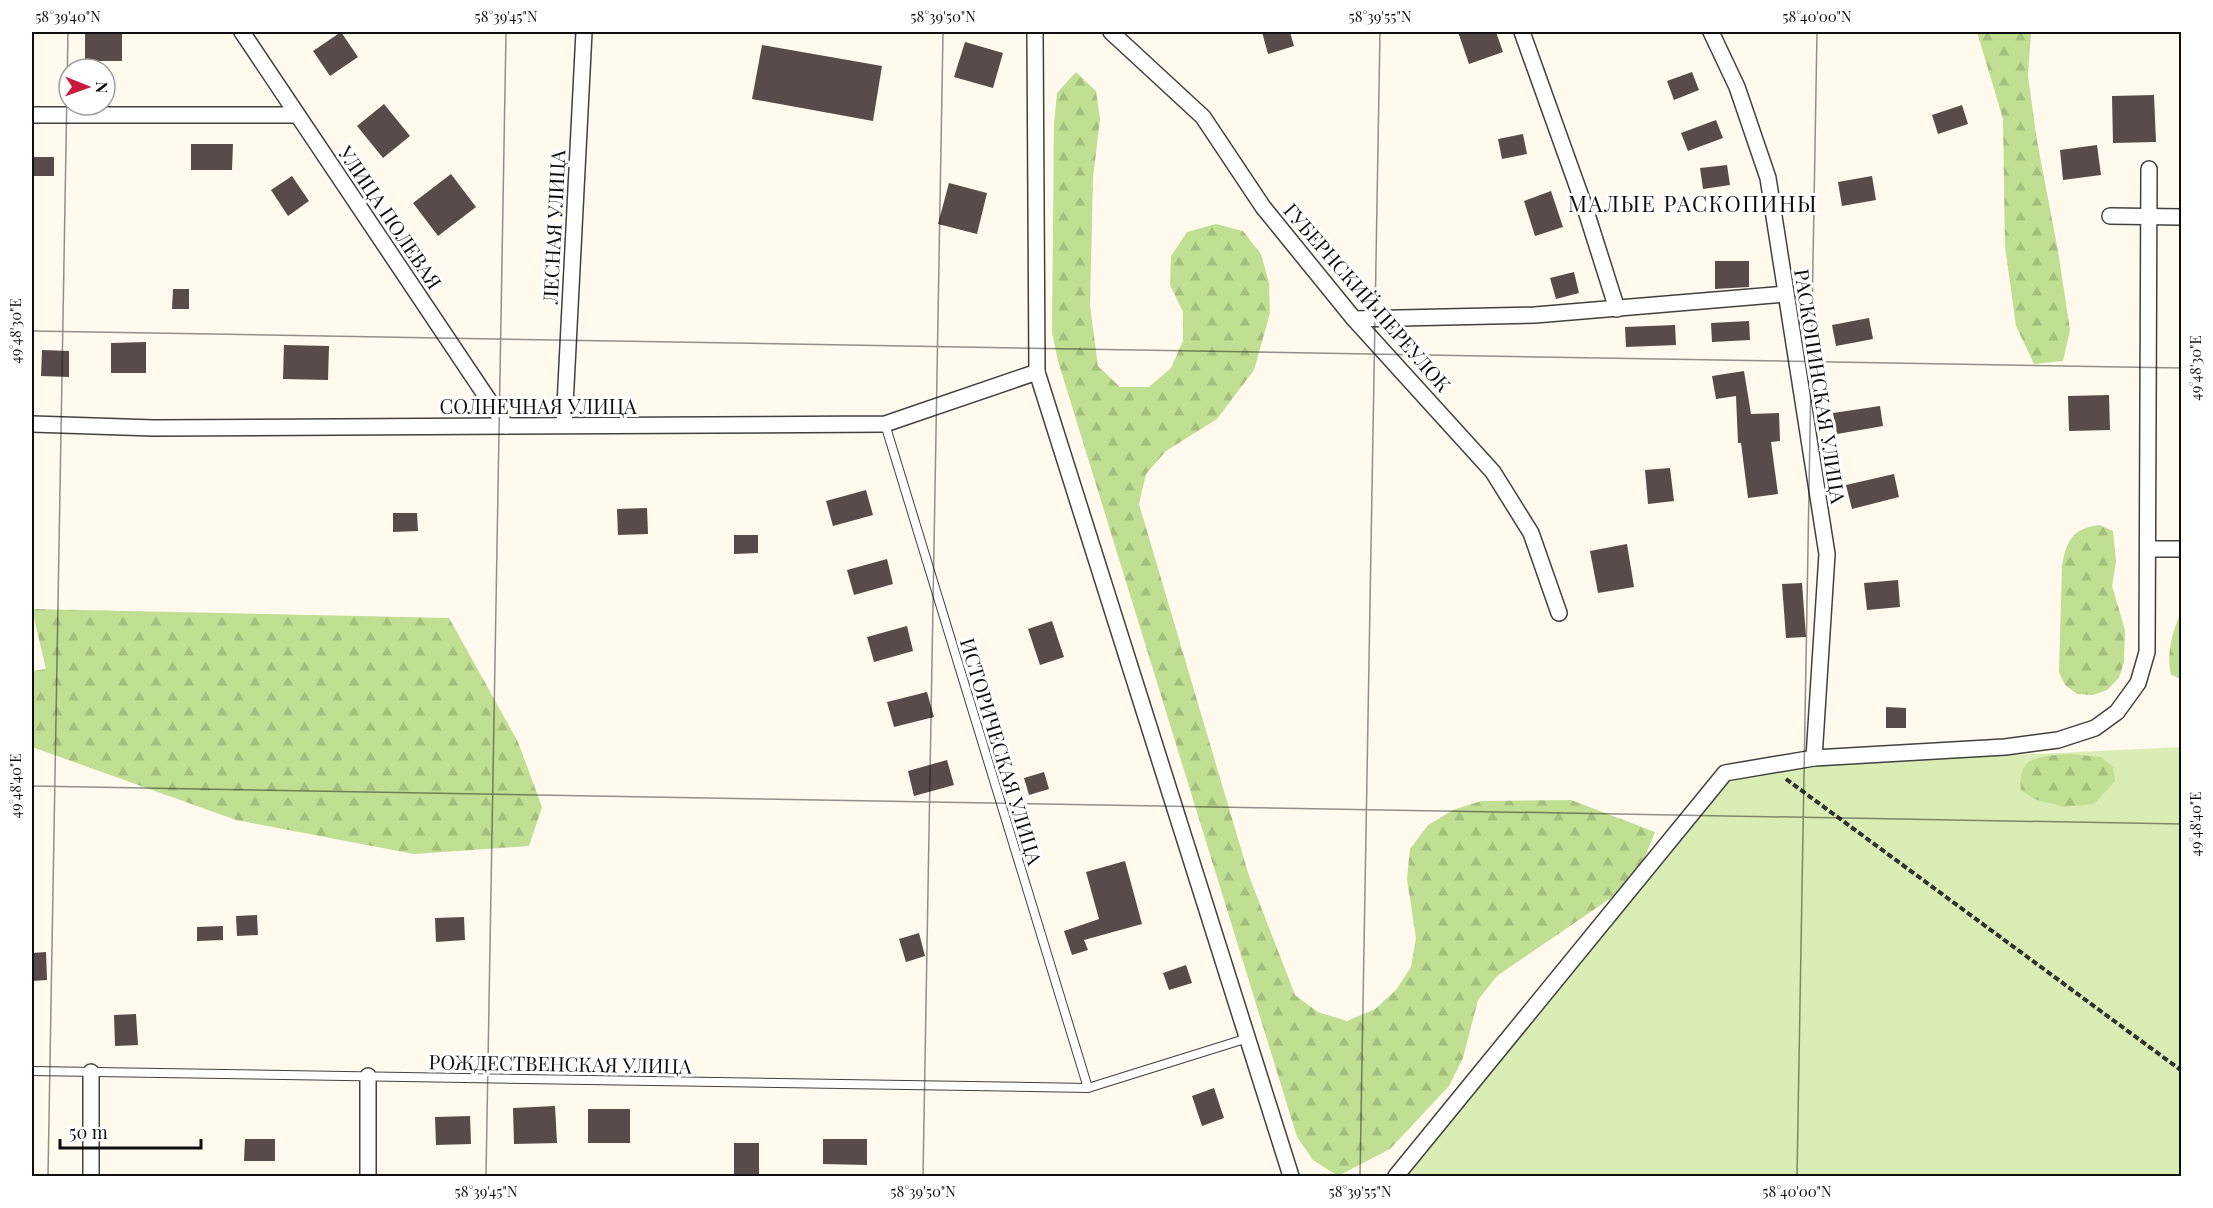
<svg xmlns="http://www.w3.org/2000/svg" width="2213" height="1208" font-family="'Playfair Display',serif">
<defs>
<pattern id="forest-firs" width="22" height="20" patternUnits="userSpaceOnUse" patternTransform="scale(1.5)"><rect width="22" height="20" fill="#c0df92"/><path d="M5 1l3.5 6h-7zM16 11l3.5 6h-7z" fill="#a4be7d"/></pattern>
</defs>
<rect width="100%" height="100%" fill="#fff9ee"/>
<path fill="#daedb4" d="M2181,747v429h-785l329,-403 43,-6z"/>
<g fill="url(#forest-firs)">
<path d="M1977,32h54l-3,44 9,65 21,110 12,79 -7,31 -29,3 -18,-38 -11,-80 -2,-127z"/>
<path d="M1076,72l20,19 4,28 -7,59 -3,128 8,60 22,21h29l22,-19 12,-27v-29l-13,-27 1,-29 16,-24 29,-8 27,7 18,23 8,29 1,30 -16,57 -37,49 -51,32 -20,23 -7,30 110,372 46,119 23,17 29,9 28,-12 21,-19 15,-23 5,-29 -9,-59 3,-30 18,-24 25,-15 28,-9 90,-1 84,32 -15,37 -19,22 -124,85 -19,24 -15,58 -14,28 -59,63 -52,27 -25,-16 -16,-23 -239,-776 -6,-28 2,-209 3,-31z"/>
<path d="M2099,525l14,6 3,30 -4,25 13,44 -1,32 -5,16 -12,12 -14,5 -16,-1 -12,-9 -6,-13 3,-107c5,-25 10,-36 37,-40z"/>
<path d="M32,609l417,9 69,124 24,65 -13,39 -115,8 -178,-34 -204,-73v-76l14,-2z"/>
<path d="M2181,612v67l-10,-4c-5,-22 1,-42 10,-63z"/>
<path d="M2069,754l32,3 12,10 2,14 -21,23 -30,3 -30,-8 -13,-9c-5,-35 22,-34 48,-36z"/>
</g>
<g fill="#574c49">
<rect x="85" y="32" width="37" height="29"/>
<path d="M341,32l17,25 -28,19 -17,-25z"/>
<path d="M1262,32h28l4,14 -26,8z"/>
<path d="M1458,32h38l7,20 -34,12z"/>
<path d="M965,42l38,11 -10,35 -39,-11z"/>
<path d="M762,45l120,21 -9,55 -121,-22z"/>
<path d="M1692,72l7,18 -25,10 -7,-19z"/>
<path d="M2154,95l2,47 -43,1 -1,-47z"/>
<path d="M384,104l26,32 -27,22 -26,-32z"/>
<path d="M1962,105l6,19 -30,10 -6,-19z"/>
<path d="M1716,120l7,18 -35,13 -7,-18z"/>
<path d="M1523,134l4,20 -25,5 -4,-20z"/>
<path d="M191,144h42l-1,26h-41z"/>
<path d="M2097,145l4,30 -38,5 -3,-30z"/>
<rect x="32" y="157" width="22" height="19"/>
<path d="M1727,165l3,20 -27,4 -3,-21z"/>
<path d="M451,174l25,33 -38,29 -25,-33z"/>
<path d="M292,176l17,25 -21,15 -17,-26z"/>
<path d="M1872,176l4,24 -34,6 -4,-24z"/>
<path d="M949,183l38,10 -10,41 -39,-10z"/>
<path d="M1551,191l12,36 -28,9 -11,-35z"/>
<path d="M1715,261h34v26l-34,2z"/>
<path d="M1574,272l5,21 -23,6 -6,-21z"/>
<path d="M173,289h16v20h-17z"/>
<path d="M1869,318l4,21 -37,7 -4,-21z"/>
<path d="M1749,321l1,19 -38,2 -1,-19z"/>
<path d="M1675,325l1,20 -50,2 -1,-20z"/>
<path d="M146,342v31h-35v-30z"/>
<path d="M284,345l45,1 -1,34 -45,-1z"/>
<path d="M42,350l27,1v26l-28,-1z"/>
<path d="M1744,371l7,43 28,-1 1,28 -9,1 7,52 -30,4 -7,-55h-3l-2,-47 -20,3 -4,-23z"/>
<path d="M2109,395l1,35 -41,1 -1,-35z"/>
<path d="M1880,406l3,20 -46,8 -4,-21z"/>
<path d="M1670,468l4,33 -26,3 -3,-34z"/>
<path d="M1894,474l5,23 -47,12 -6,-24z"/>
<path d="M866,490l7,25 -40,11 -7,-25z"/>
<path d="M647,508l1,26 -30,1 -1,-26z"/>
<path d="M393,513h24l1,18 -25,1z"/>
<path d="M734,535h24v18l-24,1z"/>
<path d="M1627,544l7,43 -36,6 -8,-42z"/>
<path d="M887,559l6,25 -39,11 -7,-25z"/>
<path d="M1898,580l2,27 -33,3 -3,-27z"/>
<path d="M1802,583l4,54 -20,1 -4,-54z"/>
<path d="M1052,621l12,36 -24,8 -12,-36z"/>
<path d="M907,626l6,25 -39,11 -7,-25z"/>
<path d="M927,692l7,25 -40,10 -7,-25z"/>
<path d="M1886,707l20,1v20h-20z"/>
<path d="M947,760l7,25 -40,11 -6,-25z"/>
<path d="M1044,772l5,17 -20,6 -5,-17z"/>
<path d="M1125,861l17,63 -58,16 4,10 -16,5 -8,-24 35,-12 -13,-47z"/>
<path d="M257,915l1,20 -21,1 -1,-20z"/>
<path d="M464,917l1,23 -29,2 -1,-24z"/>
<path d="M223,926v14l-26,1v-14z"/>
<path d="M919,933l6,23 -19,6 -7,-23z"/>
<path d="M46,952l1,28 -15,1v-28z"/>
<path d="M1186,965l6,18 -23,7 -6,-17z"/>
<path d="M136,1014l2,31 -23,1 -1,-31z"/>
<path d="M1214,1088l10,30 -22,8 -10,-30z"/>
<path d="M555,1106l2,37 -43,1 -1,-36z"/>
<rect x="588" y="1109" width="42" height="34"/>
<path d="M470,1116l1,28 -35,1 -1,-28z"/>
<path d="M245,1139h30v22h-31z"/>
<path d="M823,1139h44v26l-44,-1z"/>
<rect x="734" y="1143" width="25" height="32"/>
</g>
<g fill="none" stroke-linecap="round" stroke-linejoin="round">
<defs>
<g id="service">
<path d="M885,424l203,664"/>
<path d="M32,1071l1056,17 160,-50"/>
</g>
<g id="minor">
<path d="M242,32l264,394"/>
<path d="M1035,32l2,340 254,804"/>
<path d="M1111,32l92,85 60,90 91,112 139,153 38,61 28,80"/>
<path d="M1522,32l63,176 32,101"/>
<path d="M1711,32l26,55 31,91 59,376 -13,204"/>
<path d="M32,115h265"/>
<path d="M2110,216l72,1"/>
<path d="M1354,319l181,-4 250,-21"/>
<path d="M32,424l122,4 731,-4 152,-52"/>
<path d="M564,425l20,-393"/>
<path d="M2148,549h34"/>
<path d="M91,1072v104"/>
<path d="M368,1076v100"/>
<path d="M1396,1176l329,-403 89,-15 191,-11 53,-7 37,-12 22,-16 21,-29 9,-31 2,-483"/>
</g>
</defs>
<use href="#service" stroke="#414141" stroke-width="10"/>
<use href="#minor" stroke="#414141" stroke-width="18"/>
<path stroke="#303030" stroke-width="4" stroke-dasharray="6 3" stroke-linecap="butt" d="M1786,779l396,292"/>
<use href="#service" stroke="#fff" stroke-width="8"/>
<use href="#minor" stroke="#fff" stroke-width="15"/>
</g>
<path fill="none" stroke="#0e0e0e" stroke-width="1.5" stroke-opacity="0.45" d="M32,331l2150,37M32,786l2150,38M48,1176l20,-1144M486,1176l20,-1144M923,1176l20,-1144M1360,1176l20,-1144M1797,1176l20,-1144"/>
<g text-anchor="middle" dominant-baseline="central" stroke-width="6" stroke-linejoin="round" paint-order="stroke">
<g font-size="20" fill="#0e0e0e" stroke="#fff">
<text transform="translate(391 217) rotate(56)">УЛИЦА ПОЛЕВАЯ</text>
<text transform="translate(553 227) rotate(-87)">ЛЕСНАЯ УЛИЦА</text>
<text transform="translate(1368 297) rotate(49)">ГУБЕРНСКИЙ ПЕРЕУЛОК</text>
<text transform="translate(1821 386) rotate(81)">РАСКОПИНСКАЯ УЛИЦА</text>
<text x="538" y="405">СОЛНЕЧНАЯ УЛИЦА</text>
<text transform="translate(1002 751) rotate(73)">ИСТОРИЧЕСКАЯ УЛИЦА</text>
<text transform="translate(560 1063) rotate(1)">РОЖДЕСТВЕНСКАЯ УЛИЦА</text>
</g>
<g font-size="22" letter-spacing="1.5" fill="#0e0e0e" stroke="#fff">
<text x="1693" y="203">МАЛЫЕ РАСКОПИНЫ</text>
</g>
</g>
<rect width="2213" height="1208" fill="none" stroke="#ffffff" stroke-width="66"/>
<g transform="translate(87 87) rotate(91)"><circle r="28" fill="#ffffff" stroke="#9f9f9f" stroke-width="1.5"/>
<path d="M0-4.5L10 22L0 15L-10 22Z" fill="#c91a3d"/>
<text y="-9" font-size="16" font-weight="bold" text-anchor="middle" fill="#0e0e0e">N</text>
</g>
<path d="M60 1139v9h141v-9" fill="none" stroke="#0e0e0e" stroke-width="3"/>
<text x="69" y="1139" font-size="18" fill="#0e0e0e" stroke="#ffffff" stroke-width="4.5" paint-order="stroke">50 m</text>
<rect x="33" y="33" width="2147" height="1142" fill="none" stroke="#0e0e0e" stroke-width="2"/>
<g font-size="15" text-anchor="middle" fill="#0e0e0e">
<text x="68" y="22">58°39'40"N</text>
<text x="506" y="22">58°39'45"N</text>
<text x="943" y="22">58°39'50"N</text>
<text x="1380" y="22">58°39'55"N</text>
<text x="1817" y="22">58°40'00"N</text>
<text transform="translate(16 331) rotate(-90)" y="5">49°48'30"E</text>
<text transform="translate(2196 368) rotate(-90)" y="5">49°48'30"E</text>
<text transform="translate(16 786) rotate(-90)" y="5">49°48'40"E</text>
<text transform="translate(2196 824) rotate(-90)" y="5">49°48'40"E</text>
<text x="486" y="1197">58°39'45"N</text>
<text x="923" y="1197">58°39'50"N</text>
<text x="1360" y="1197">58°39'55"N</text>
<text x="1797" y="1197">58°40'00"N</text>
</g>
</svg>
